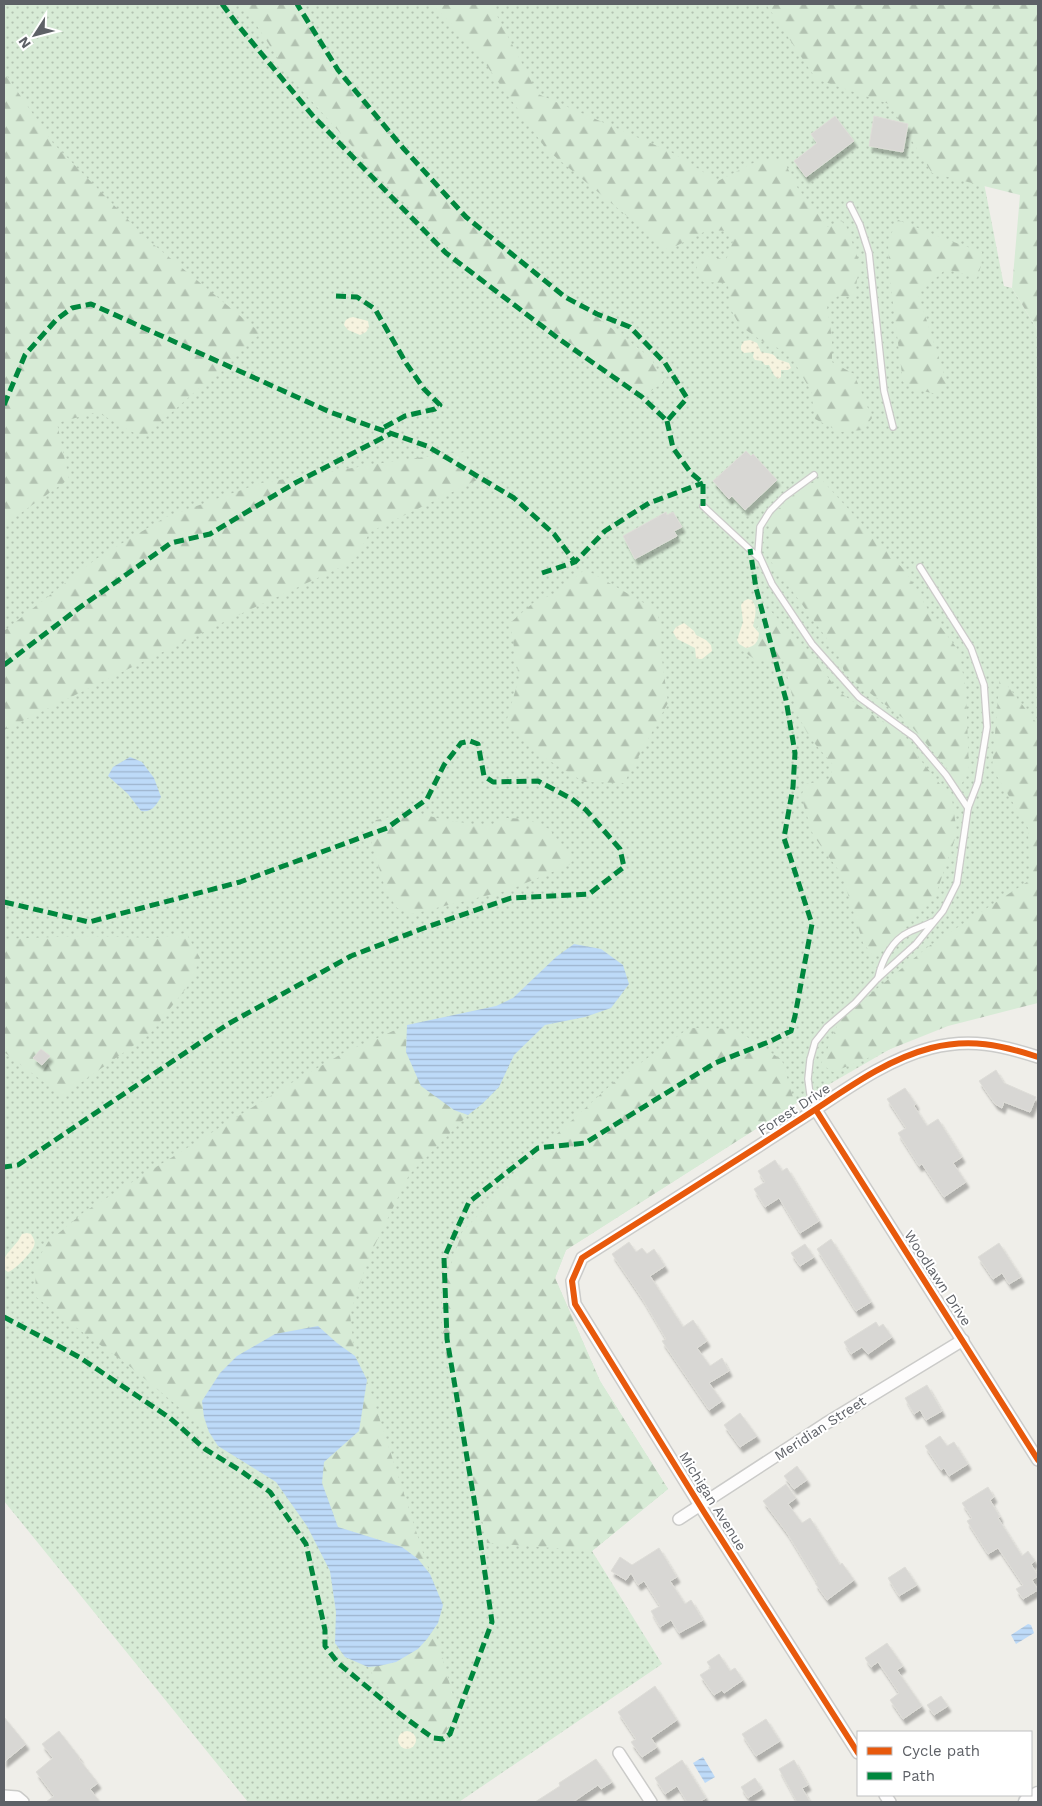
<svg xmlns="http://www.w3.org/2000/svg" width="1042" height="1806" font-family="'Work Sans',sans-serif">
<defs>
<pattern id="grass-dots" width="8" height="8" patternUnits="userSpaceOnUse" patternTransform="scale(1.25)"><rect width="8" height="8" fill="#d7ebd6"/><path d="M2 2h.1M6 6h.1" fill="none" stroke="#b2c2b1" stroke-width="1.8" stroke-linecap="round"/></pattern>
<pattern id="forest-firs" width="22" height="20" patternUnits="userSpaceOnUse" patternTransform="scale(1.25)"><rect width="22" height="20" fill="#d7ebd6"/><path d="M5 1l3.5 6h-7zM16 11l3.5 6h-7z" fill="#b2c2b1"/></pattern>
<pattern id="sand-dots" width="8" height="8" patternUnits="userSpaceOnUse" patternTransform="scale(1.25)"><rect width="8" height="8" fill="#f6f3df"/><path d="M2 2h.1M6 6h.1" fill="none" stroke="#d5d3c2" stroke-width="1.8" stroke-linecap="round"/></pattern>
<pattern id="water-rules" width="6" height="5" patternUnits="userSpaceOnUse" patternTransform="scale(1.25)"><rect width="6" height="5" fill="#bddaf8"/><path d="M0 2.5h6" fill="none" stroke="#9db4cd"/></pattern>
<filter id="shadow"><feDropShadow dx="3" dy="5.5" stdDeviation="1" flood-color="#0004"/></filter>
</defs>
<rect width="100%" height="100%" fill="#efeee9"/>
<path fill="url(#grass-dots)" d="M4,4h838l141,174 21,108 8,2 26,43v617l-127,89 -116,67 -229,146 -11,28 45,103 68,108 -76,62 70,113 -203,138h-211l-244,-301z"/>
<g fill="url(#forest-firs)">
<path d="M241,4h59l27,51 118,143 76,62 130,98 13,24 -19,13 -163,-113 -96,-98 -96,-107 -42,-65z"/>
<path d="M432,4h59l47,90 133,58 47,29 43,-22 23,2 13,26 31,40 13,-7 6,8 13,36 -6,33 -16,-1 -11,9 5,34v23l22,12 18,44 -9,12 -23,2 -25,-13 -4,-28 -22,-38 -27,-12 -22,-15 -10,-18 -2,-25 -25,-1 -6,-11v-8l6,-8 23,5 7,-19 -5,-10 -20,-1 -40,20 -122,-101 -74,-104z"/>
<path d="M766,4h272v327l-26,-43 8,-93 -88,-22 -43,-69 -73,-25z"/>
<path d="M4,72l49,71 94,96 114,94 -118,105 -46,-26 -40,11 12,56 -65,46z"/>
<path d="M898,220l47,19 37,13 -1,14 -4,12 -31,-9 -28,25 29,89 -10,11 -20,-4 -14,-8 -13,-102 -2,-40z"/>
<path d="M464,452l13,28 -107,52 -16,29 -122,57 -228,112v-99l92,-72 70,-42 95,-34 140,-23z"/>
<path d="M821,479l85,93 24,41 29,38 7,40 3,80 -8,14 -53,-63 -63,-48 -7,-20 -69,-95v-41l32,-30z"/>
<path d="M585,569l73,42 3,41 7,51 -44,80 -40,-1 -52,-32 -25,-31 12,-41 -9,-55 23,-20 27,-12z"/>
<path d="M769,609l46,51 24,32 59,40 54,67 5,34 -21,61 -62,63 -11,-14 -21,-68 -29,-40 -12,-39 5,-12 22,-4 6,-14 -24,-28 -13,-24 -14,-55 -26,2 -14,-10z"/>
<path d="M1000,676l38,49v278l-90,23 -115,46 -12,-8 19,-45 89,-73 101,-66 -2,-52 -36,-60z"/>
<path d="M415,812l29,8 44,6 19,-8 20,1 22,10 24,31 -4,5 -60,25 -97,24 -15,-6 -11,-17 -18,-60 8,-11z"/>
<path d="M186,933l14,25 -9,24 -41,52 -88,62 -58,-44v-113l78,-3 76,2z"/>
<path d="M407,1025l-1,27 48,58 14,5 -59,60 -40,82 -19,57 5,42 -18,-13 -19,-17 -43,9 -38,21 -33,61 5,15 -81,-67 -68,-49 -24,-19 -1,-33 13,-22 36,-30 209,-130 52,-30z"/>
<path d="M689,1028l46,1 47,31 13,44 -229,146 -11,28 45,103 68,108 -76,62 -105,-8 -45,-206v-46l20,-59 87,-91 64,-58z"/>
<path d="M367,1380l63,194 -12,-15 -16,-12 -64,-20 -16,-44 2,-21 35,-31z"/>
<path d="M434,1629l23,80 -13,27 -11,-1 -36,-26 -13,-16 -16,-26c28,-1 51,-15 66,-38z"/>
</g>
<g fill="url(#sand-dots)">
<path d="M353,317l15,4 1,6 -3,5 -6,3 -12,-5 -4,-5c1,-6 4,-7 9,-8z"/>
<path d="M750,340l7,3 4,9c7,2 12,0 16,7l12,4 2,5 -3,2h-7v7l-3,2 -4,-4 -5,-10h-4l-3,-4 -7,-1 -2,-3 1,-5 -10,1 -3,-3v-4l3,-5z"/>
<path d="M748,599l4,1c6,8 3,17 1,26l6,7c-1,10 -4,13 -13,15l-7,-4 -2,-4 6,-18 -2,-17 3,-4z"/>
<path d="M684,623l10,8 2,4 10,5 5,5 1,6 -10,8h-3l-3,-1 -1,-10 -18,-9 -4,-7 3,-5z"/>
<path d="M27,1233l4,1c2,4 5,7 3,12 -2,6 -20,25 -26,26l-4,-3v-10l3,-5 11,-13 4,-7z"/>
<circle cx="407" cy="1740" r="9"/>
</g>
<g fill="url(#water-rules)">
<path d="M130,757l12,5 12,16 7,19c-5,8 -9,16 -20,14l-13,-17 -20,-18 5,-9z"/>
<path d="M574,944l27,5 22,16 6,19 -18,24 -26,9 -40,8 -31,30 -15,32 -17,17 -14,11 -14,-5 -33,-24 -15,-34 1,-27 89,-19 17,-8 43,-41z"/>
<path d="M318,1326l19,17 18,13 12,24 -8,51 -35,31 -2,21 16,44 64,20 16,12 12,15 13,31 -5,18 -11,16 -9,10 -22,13 -17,4 -11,1 -23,-10 -10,-14 1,-31 -6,-41 -23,-45 -31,-44 -58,-36 -9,-14 -5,-15 -2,-16 18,-28 17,-17 38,-22z"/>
<path d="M1028,1624l3,1 3,8 -18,11 -5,-9z"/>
<path d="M703,1757l12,20 -10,6 -12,-20z"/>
</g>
<g fill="#d8d7d4" stroke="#deddd8" filter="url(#shadow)">
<path d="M835,116l19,25 -48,36 -12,-16 23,-18 -6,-9z"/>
<path d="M874,116l34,8 -5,28 -34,-6z"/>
<path d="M746,451l5,5 2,-2 24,26 -32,30 -13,-14 -3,3 -16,-18z"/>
<path d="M666,512l1,3 6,-3 9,15 -8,4 3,5 -42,23 -12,-23z"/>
<path d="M41,1049l9,7 -8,9 -9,-7z"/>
<path d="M996,1070l8,13 32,14 -6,15 -26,-10 -2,6 -7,-4 -16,-23z"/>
<path d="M905,1088l11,16 -2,2 13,20 11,-7 24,38 -9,6 13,19 -22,15 -22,-33 -3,2 -21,-33 8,-5 -19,-29z"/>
<path d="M775,1160l7,11 5,-3 32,53 -19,12 -21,-35 -14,9 -11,-18 11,-7 -7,-11z"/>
<path d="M831,1239l40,63 -15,9 -39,-62z"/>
<path d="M629,1242l7,10 6,-4 5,6 7,-5 11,17 -15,10 33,51 10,-7 14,21 -10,7 13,18 12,-8 7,13 -20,12 13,18 -13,9 -47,-69 4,-2 -23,-39 -31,-46z"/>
<path d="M999,1243l22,34 -12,7 -7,-11 -9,6 -15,-22z"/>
<path d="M805,1244l9,13 -14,9 -9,-13z"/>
<path d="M876,1322l3,5 4,-3 9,13 -24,17 -6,-7 -11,7 -7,-12z"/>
<path d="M927,1385l15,26 -16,9 -6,-10 -6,4 -9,-16z"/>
<path d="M740,1413l17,23 -17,11 -16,-22z"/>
<path d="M940,1436l7,10 7,-4 14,22 -19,12 -5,-8 -3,2 -16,-24z"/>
<path d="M797,1466l10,14 -13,9 -10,-13z"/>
<path d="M786,1484l10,14 -8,6 14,19 8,-5 30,47 2,-2 12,17 -27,20 -12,-17 2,-1 -30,-49 -24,-32z"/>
<path d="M988,1487l6,10 -4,3 10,17 -2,1 24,38 6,-5 7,10 -4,3 7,12 -6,4 6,10 -15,9 -7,-10 7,-4 -25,-37 -10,6 -21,-33 5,-3 -10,-15z"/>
<path d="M659,1548l18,29 -7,4 15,23 6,-4 12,20 -24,13 -8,-13 -11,7 -9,-16 9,-5 -16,-25 -6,4 -7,-12 -5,7 -15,-9 9,-14 12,8z"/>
<path d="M905,1567l12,18 -18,11 -11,-18z"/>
<path d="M887,1643l16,23 -6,4 25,36 -19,13 -13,-19 9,-7 -21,-31 -7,5 -6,-9z"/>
<path d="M719,1654l11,17 5,-3 8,12 -19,13 -2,-3 -8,5 -14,-20 11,-7 -4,-6z"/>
<path d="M655,1686l22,34 -26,18 6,9 -15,10 -11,-15 5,-3 -18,-27z"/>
<path d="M941,1696l7,10 -14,9 -7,-10z"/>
<path d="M4,1717l22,27 -22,18z"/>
<path d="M766,1719l14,22 -24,15 -14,-22z"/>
<path d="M59,1731l21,27 -1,1 19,24 -8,6 10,13h-54l8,-6 -18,-24 17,-14 -11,-14z"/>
<path d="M596,1759l16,23 -11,7 -3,-4 -25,17h-38l25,-16 -1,-3z"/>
<path d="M682,1760l24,38 -7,4h-12l-10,-16 -12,8 -10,-16z"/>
<path d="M794,1760l14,25 -6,3 8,14h-13l-18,-33z"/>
<path d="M755,1778l7,11 -14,9 -7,-11z"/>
</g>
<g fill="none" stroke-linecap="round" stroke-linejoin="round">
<defs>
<g id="lane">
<path d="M850,205l10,20 9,28 15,138 9,36"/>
<path d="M814,475l-30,22 -14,14 -10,16 -2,26 14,31 40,60 47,53 55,40 32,38 22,33"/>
<path d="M703,506l56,52"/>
<path d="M878,978c4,-18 14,-38 31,-46 8,-4 15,-6 23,-10"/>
<path d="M816,1109l-6,-15 -2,-15 2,-19 5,-18 12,-15 28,-24 23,-25 38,-34 27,-33 14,-28 11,-75 10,-26 9,-55 -3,-42 -13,-37 -51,-81"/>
</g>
<g id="street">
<path d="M816,1110l222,350"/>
<path d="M679,1519l146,-95 138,-84"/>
<path d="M619,1753l32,49"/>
<path d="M858,1753l-154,-241 -129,-208 -3,-23 10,-23c71,-45 143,-90 214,-136 43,-27 85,-61 135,-74 39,-10 70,-3 107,9"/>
<path d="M885,1795l5,7"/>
<path d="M4,1796l13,1 6,5"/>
</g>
<path id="secondary" d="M1027,1802l11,-7"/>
</defs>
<use href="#lane" stroke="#cbcbc9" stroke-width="8"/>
<use href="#street" stroke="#cbcbc9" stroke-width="14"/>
<use href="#secondary" stroke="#cbcccb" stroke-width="19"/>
<use href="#lane" stroke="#fdfcfc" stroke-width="5.5"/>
<use href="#street" stroke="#fdfcfc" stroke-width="11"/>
<use href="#secondary" stroke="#fdfcfc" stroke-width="16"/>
<g stroke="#00873e" stroke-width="5" stroke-dasharray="10 5" stroke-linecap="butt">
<path d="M222,4l15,20 76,92 133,137 113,86 83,58 25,24 20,-23 -22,-35 -35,-36 -33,-13 -32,-17 -99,-80 -63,-69 -65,-78 -41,-66"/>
<path d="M336,296l21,1 18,12 31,54 18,26 16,16 -5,4 -30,7 -26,14"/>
<path d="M4,405l21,-50 31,-35 16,-12 19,-4 239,108 97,34 87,52 40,36 21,28"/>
<path d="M667,421l6,27 18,25 12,10v23"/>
<path d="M542,573l33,-11 30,-31 44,-28 54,-20"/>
<path d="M4,665l75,-57 92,-65 39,-9 85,-51 95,-49"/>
<path d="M4,902l85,20 151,-40 147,-54 40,-29 17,-34 17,-22 9,-2 8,3 6,32 9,6 45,-1 34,18 14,11 34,39 4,18 -35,27 -78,4 -87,30 -73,28 -123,68 -210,141 -14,2"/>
<path d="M4,1317l75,40 91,61 35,31 36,22 29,21 36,52 19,86v16l13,17 62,51 33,24 10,1 7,-5 42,-112 -16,-111 -29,-172 -3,-81 25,-56 69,-54 47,-5 130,-80 56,-22 20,-10 4,-15 17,-92 -28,-86 9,-51 2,-34 -9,-53 -30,-112 -6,-39"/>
</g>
<defs>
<g id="cycleway">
<path d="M816,1110l222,350"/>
<path d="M858,1753l-154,-241 -129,-208 -3,-23 10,-23c71,-45 143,-90 214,-136 43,-27 85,-61 135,-74 39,-10 70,-3 107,9"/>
</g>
</defs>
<use href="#cycleway" stroke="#fff" stroke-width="9"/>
<use href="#cycleway" stroke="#e8590c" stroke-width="6"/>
</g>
<g text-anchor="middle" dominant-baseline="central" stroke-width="4" stroke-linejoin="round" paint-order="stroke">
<g font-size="14" fill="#5e6167" stroke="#fff">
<text transform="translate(794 1109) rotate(-33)">Forest Drive</text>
<text transform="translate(938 1278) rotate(57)">Woodlawn Drive</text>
<text transform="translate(820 1428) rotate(-33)">Meridian Street</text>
<text transform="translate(713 1501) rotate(58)">Michigan Avenue</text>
</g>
</g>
<rect width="1042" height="1806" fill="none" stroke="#5e6167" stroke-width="10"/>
<rect x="857" y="1731" width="175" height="65" fill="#ffffff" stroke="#bfc0c2"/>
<rect x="867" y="1747" width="25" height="8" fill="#e8590c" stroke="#bfc0c2"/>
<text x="902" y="1756" font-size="15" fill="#5e6167">Cycle path</text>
<rect x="867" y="1772" width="25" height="8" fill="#00873e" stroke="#bfc0c2"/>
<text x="902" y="1781" font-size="15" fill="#5e6167">Path</text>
<g transform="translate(35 35) rotate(234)" stroke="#ffffff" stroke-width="4" paint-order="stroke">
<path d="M0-4L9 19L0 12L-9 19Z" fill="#5e6167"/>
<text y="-8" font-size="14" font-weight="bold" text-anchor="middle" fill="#5e6167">N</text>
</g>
</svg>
